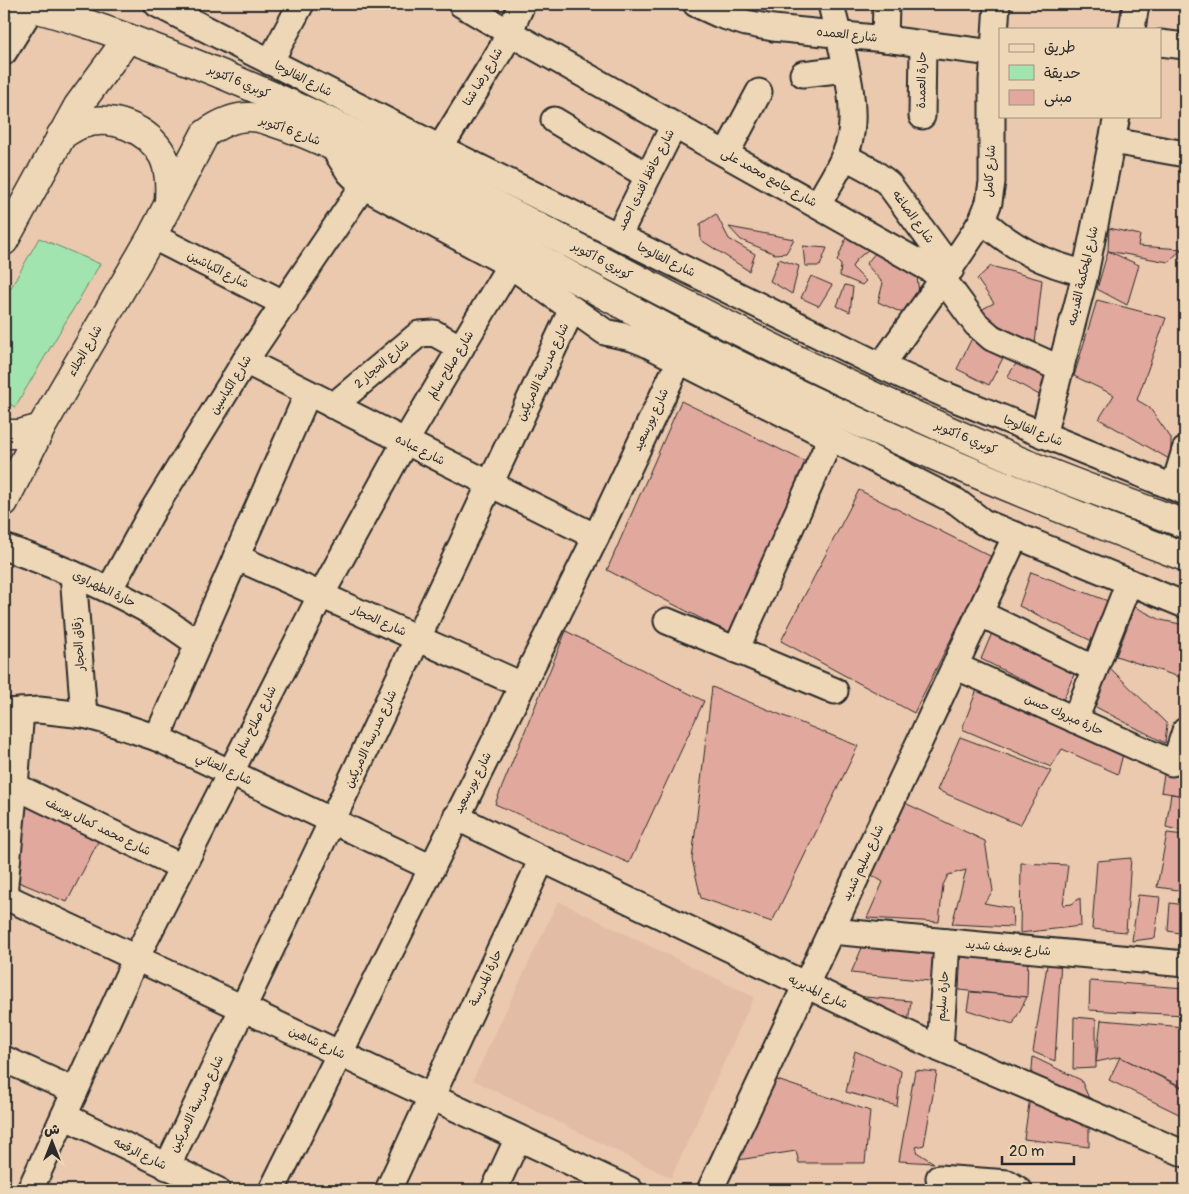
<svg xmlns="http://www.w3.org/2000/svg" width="1189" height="1194" font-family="Pangolin,'Playpen Sans Arabic',sans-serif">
<rect width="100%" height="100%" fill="#eac9ae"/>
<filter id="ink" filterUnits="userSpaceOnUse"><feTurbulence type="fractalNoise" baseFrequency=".02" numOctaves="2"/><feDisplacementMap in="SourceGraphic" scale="10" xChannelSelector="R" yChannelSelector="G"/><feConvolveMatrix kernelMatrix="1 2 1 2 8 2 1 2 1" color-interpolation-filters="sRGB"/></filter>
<g filter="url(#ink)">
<path fill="#e3bca6" d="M558,901l196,96 -83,181 -198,-98z"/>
<path fill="#a2e4af" stroke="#66886d" d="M39,238l61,26 -85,143 -11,-7v-100z"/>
<g fill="#e1a89d" stroke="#2b2b2b">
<path d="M716,214l13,25 26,15 -6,17 -48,-31 -1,-16z"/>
<path d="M729,227l65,12 -8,14 -11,1 -34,-14z"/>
<path d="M1109,228l31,7 -2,11 44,3 -14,13 -60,-11z"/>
<path d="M849,230l27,13 -20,17 -4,7 14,14 -4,4 -22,-9 1,-11 -4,-4z"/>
<path d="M803,246l24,2 -7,18h-15z"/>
<path d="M877,251l40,26 2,15 -10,24 -31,-14 5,-19 -17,-19z"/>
<path d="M1108,251l31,14 -12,40 -30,-16z"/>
<path d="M779,259l20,7 -7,28 -22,-13z"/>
<path d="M991,266l51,14 -7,64 -60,-31 19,-10 -17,-24z"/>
<path d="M811,276l21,9 -13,21 -18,-8z"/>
<path d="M845,285l8,2 -3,25 -13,-6z"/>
<path d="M1097,300l69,18 -29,82 12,7 22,31v22l-72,-41 15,-24 -40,-19z"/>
<path d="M973,336l32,18 -16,31 -32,-16z"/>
<path d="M1020,358l27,11 -6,27 -34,-19z"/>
<path d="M681,401l127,62 -79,170 -122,-63z"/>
<path d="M859,490l133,67 -78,156 -133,-72z"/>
<path d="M1031,572l77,29 -14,41 -75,-36z"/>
<path d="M1135,607l26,13 24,5v54l-69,-23z"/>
<path d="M566,631l138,70 -75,162 -134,-59z"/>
<path d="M992,633l83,39 -12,28 -82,-41z"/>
<path d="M1109,667l58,57 -2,19 -71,-37z"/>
<path d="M979,684l144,70 -5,20 -56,-25 -11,18 -89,-38z"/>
<path d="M712,687l146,59 -86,176 -71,-24 -9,-39z"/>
<path d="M960,737l91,34 -31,54 -83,-35z"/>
<path d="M1165,769l20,2v25l-24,-4z"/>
<path d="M1171,794l14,2v36l-19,-5z"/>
<path d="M33,802l68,34 -34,66 -51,-21 8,-70z"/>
<path d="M903,802l82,39 8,50 -9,12 28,5 1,19 -61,-3 14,-54 -18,5 -5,10 -4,37 -72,-4 16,-36 -16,-10z"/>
<path d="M1167,833l18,2v56l-28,-4z"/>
<path d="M1131,858l-5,74 -34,-3 5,-68z"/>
<path d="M1021,863l47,2 -5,40 9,-1 8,-6 1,28 -61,7z"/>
<path d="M1138,895l22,2 -5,41 -23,3z"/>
<path d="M1170,903l15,2v29l-17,-3z"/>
<path d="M865,941l76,7 -2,34 -88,-9z"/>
<path d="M961,951l67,4 -1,42 -68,-7z"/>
<path d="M1048,959h13l-6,102 -22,-9z"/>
<path d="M1090,981l95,7v27l-96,-5z"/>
<path d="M970,992l27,2 30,3 -14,27 -46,-14z"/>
<path d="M854,996l57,5 -3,22z"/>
<path d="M1074,1017l22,2v49l-23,1z"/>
<path d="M1101,1020l84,7v61l-65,-31 -24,5z"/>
<path d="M855,1051l46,20 -4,35 -51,-14z"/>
<path d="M1033,1057l48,23 11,25 -61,-24z"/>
<path d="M1120,1057l65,32v28l-76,-37z"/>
<path d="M915,1070l22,2 -13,73 -8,2 2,6 16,10 -35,-2z"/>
<path d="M774,1079l96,32 -5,52h-66l-3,-12 -58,9z"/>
<path d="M1030,1097l59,21v29l-65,-8z"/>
</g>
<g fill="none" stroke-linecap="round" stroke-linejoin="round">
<defs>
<g id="minor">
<path d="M157,4l283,144 441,218 67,30 237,96"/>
<path d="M461,4l49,29 420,236 13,10 33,45 16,14 69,31"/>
<path d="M696,4l24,11 26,8 27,5 112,11 115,15"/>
<path d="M1132,29l4,-25"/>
<path d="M885,39l1,-35"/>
<path d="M1160,43l25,3"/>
<path d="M4,52l28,-45"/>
<path d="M270,62l31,-58"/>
<path d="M803,74l42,-5"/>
<path d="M922,116l1,-72"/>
<path d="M554,120l94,56"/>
<path d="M1113,141l72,13"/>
<path d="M333,147l16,25 14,14 147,79 95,67 27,6 13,5 312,159 26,20 202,83"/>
<path d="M440,148l62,-100 20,-44"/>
<path d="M726,154l33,-62"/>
<path d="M844,156l28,15 16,12 63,86"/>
<path d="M818,205c10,-20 25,-40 31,-62 11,-42 -9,-97 -18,-139"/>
<path d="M982,220c31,28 62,44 103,53"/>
<path d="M152,236l133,68"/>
<path d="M618,236l56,-111"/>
<path d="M245,361l351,176"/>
<path d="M881,366l62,-87 29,-43 10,-16 7,-18 3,-20v-101l5,-77"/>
<path d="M333,406l86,-72 15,-1 27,15"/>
<path d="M1043,435l41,-156 33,-163"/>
<path d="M1174,487l11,-37"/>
<path d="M4,547c53,19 107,41 155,70 13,8 26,18 38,26"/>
<path d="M236,557l286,128"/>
<path d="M73,574l11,141"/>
<path d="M109,590l44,-80 92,-149 118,-175"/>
<path d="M979,613l116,56"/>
<path d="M667,621l168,70"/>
<path d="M736,650l88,-197"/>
<path d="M955,666l217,97 3,-1 10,-31"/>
<path d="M4,712l35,-2 45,5 22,6 51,17 275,130"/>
<path d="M1075,720l54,-138"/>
<path d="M157,738l151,-345"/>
<path d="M15,786l167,81"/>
<path d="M456,817l86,42 398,190 245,105"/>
<path d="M4,894l11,-108 6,-75"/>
<path d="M4,896l626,294"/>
<path d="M831,931l354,33"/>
<path d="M940,1049l7,-107"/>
<path d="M4,1059l71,32"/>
<path d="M64,1116l153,74"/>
<path d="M167,1167l165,-346 240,-512"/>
<path d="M939,1178l69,5 11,7"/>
<path d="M30,1190l106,-232 185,-363 84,-153 105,-177"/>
<path d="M272,1190l324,-653 76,-161"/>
<path d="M388,1190l154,-331"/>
<path d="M494,1190l24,-52"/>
<path d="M710,1190l306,-655"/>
</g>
<g id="highway">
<path d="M18,4c52,12 102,31 152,50 175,66 338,158 504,244 108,56 218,109 331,157 59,25 120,47 180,69"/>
<path d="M61,135c7,-3 14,-9 21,-11 29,-10 66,4 81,32 7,14 7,30 6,45"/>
<path d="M4,241l74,-135 50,-68"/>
<path d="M4,434h16l21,-6"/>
<path d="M4,502l37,-74 111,-192 53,-102c18,-13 39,-22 61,-14 61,19 117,51 172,82 67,37 133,75 200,111 176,95 360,173 547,244"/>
</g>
</defs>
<use href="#minor" stroke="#2b2b2b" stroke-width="29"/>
<use href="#highway" stroke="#2b2b2b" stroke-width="31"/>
<use href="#minor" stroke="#eed7b6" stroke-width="25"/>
<use href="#highway" stroke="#eed7b6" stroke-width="28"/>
</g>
</g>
<g text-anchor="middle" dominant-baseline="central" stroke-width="5" stroke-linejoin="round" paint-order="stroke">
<g font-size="12" fill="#2b2b2b" stroke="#eed7b6">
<text transform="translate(847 35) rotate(6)">شارع العمده</text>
<text transform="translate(483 77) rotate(-59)">شارع رضا شتا</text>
<text transform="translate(303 79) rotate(27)">شارع الفالوجا</text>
<text transform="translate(922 80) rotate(-89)">حارة العمدة</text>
<text transform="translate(239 82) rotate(23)">كوبري 6 أكتوبر</text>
<text transform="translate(290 131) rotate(20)">شارع 6 أكتوبر</text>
<text transform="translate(990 171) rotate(-87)">شارع كامل</text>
<text transform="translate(769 178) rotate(29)">شارع جامع محمد على</text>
<text transform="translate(646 180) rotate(-63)">شارع حافظ افندى احمد</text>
<text transform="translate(913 217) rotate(54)">شارع الصاغه</text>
<text transform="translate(666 260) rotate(26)">شارع الفالوجا</text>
<text transform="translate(602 261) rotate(28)">كوبري 6 أكتوبر</text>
<text transform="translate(218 270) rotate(27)">شارع الكباشين</text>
<text transform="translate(1083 276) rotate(-77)">شارع المحكمة القديمه</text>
<text transform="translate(85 351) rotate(-60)">شارع الجلاء</text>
<text transform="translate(382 364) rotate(-41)">شارع الحجار 2</text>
<text transform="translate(451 365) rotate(-59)">شارع صلاح سالم</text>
<text transform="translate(543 372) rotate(-65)">شارع مدرسة الامريكين</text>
<text transform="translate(231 385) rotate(-58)">شارع الكباسين</text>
<text transform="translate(651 420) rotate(-65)">شارع بورسعيد</text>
<text transform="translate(1033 431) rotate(22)">شارع الفالوجا</text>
<text transform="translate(966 438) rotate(23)">كوبري 6 أكتوبر</text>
<text transform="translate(420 450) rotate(27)">شارع عباده</text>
<text transform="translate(104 589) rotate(26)">حارة الطهراوى</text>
<text transform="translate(379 621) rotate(24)">شارع الحجار</text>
<text transform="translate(79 644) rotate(-94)">زقاق الحجار</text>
<text transform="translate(1064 715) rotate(24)">حارة مبروك حسن</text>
<text transform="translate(256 721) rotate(-63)">شارع صلاح سالم</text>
<text transform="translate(371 739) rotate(-65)">شارع مدرسة الامريكين</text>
<text transform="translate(224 769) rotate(25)">شارع العناني</text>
<text transform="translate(473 783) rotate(-63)">شارع بورسعيد</text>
<text transform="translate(98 827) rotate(26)">شارع محمد كمال يوسف</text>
<text transform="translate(863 863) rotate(-65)">شارع سليم شديد</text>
<text transform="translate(1008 948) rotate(5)">شارع يوسف شديد</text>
<text transform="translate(486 978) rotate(-65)">حارة المدرسة</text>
<text transform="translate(818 992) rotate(25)">شارع المديريه</text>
<text transform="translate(943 996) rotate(-86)">حارة سليم</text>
<text transform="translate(317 1043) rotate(25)">شارع شاهين</text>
<text transform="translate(197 1104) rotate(-64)">شارع مدرسة الامريكين</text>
<text transform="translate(140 1154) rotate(26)">شارع الرقعه</text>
</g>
</g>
<rect width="1189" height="1194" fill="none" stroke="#eed7b6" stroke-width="20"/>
<rect x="10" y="10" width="1169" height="1174" fill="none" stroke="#2b2b2b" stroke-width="2" filter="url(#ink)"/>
<rect x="999" y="28" width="162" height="90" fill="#eed7b6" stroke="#a0927e"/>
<rect x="1009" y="44" width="25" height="8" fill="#eed7b6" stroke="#a0927e"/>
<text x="1044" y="52" font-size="15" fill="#2b2b2b">طريق</text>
<rect x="1009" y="65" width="25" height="15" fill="#a2e4af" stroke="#a0927e"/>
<text x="1044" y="78" font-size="15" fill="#2b2b2b">حديقة</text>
<rect x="1009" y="90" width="25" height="15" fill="#e1a89d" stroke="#a0927e"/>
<text x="1044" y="102" font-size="15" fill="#2b2b2b">مبنى</text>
<g transform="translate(52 1142)" stroke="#eed7b6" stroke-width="4" paint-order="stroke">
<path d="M0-4L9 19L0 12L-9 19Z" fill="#2b2b2b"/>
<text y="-8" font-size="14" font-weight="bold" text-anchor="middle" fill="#2b2b2b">ش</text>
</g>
<path d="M1002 1156v8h72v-8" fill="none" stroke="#2b2b2b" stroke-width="2.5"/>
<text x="1009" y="1156" font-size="15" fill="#2b2b2b" stroke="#eed7b6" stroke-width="4" paint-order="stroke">20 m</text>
</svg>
